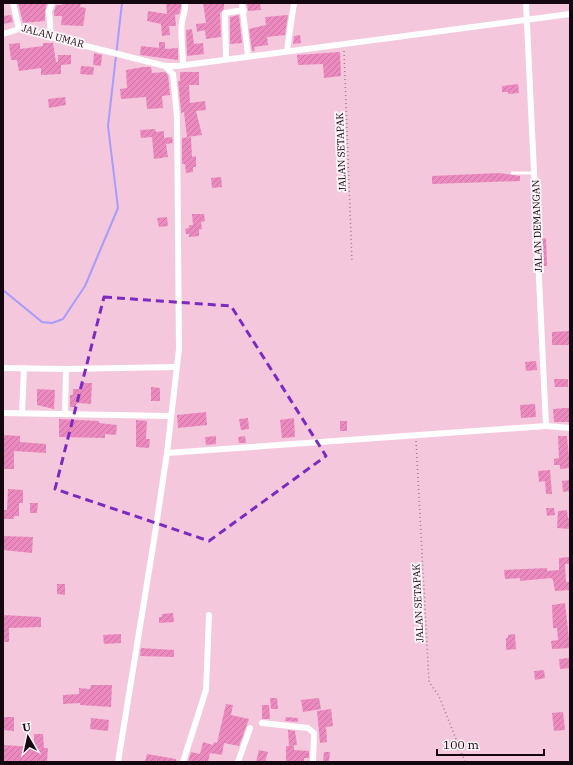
<svg xmlns="http://www.w3.org/2000/svg" width="573" height="765" font-family="'IBM Plex Serif',serif">
<defs>
<pattern id="building-hatch" width="6" height="6" patternUnits="userSpaceOnUse"><rect width="6" height="6" fill="#ec8abf"/><path d="M-1 1l2-2M0 6l6-6M5 7l2-2" fill="none" stroke="#ca76a3"/></pattern>
</defs>
<rect width="100%" height="100%" fill="#f4c7dd"/>
<g fill="none" stroke-linecap="round" stroke-linejoin="round">
<path stroke="#a69cfb" stroke-width="2" d="M3,290l39,32 10,1 11,-4 22,-33 33,-78 -10,-82 14,-123"/>
</g>
<g fill="url(#building-hatch)">
<path d="M18,3h29l-2,8v10l-22,2z"/>
<path d="M62,3h19l-1,4 6,1 -3,18 -22,-1 1,-9h-8v-4l2,-7h6z"/>
<path d="M166,3h15v5l-2,6 -4,1 1,11h-7l1,9 -8,1 -1,-12 -14,-3 1,-10 19,3z"/>
<path d="M203,3h21v6l-4,4 1,24 -15,2 -1,-9 -8,2 -1,-8 10,-1z"/>
<path d="M247,3h13l1,7 -13,1z"/>
<path d="M11,15l2,7 -10,2v-8z"/>
<path d="M239,15l3,28 -12,1v-27z"/>
<path d="M288,15l-3,20 -18,2 1,8 -14,2 1,4h-3l-3,-22 17,-4 -1,-8z"/>
<path d="M192,29l2,15 9,-1 1,11 -17,2 -1,-26z"/>
<path d="M300,35l1,8 -8,1 1,-8z"/>
<path d="M159,42h6v7l13,-1v12l-38,-5 1,-9 18,2z"/>
<path d="M20,43v6l23,-3v-3h10l3,19h2v-7h13v9l-10,1v9l-20,1v-7l-22,3 -2,-11h-6l-2,-16z"/>
<path d="M340,52l1,24 -17,2 -1,-14 -25,1 -1,-10z"/>
<path d="M94,53l8,2 -1,11 -8,-1z"/>
<path d="M81,66l13,1 -1,8 -13,-1z"/>
<path d="M143,67h8l1,6 13,-1 3,3 2,20 -8,1 1,12 -16,1 -1,-12 -25,2 -1,-10 7,-1 -1,-18z"/>
<path d="M180,72h19v13h-10l1,18 15,-2 1,9 -10,1 6,24 -15,2 -3,-25 -3,1v-3l-3,-29h2z"/>
<path d="M518,84l1,9 -11,1v-2h-6v-6z"/>
<path d="M65,97l1,8 -17,3 -1,-9z"/>
<path d="M155,129l1,3 8,-1v7l8,-1 1,6 -7,1 2,13 -14,2 -2,-22 -11,1 -1,-8z"/>
<path d="M191,137l1,20 4,-1v11h-3v5l-7,1 -1,-9h-3v-26z"/>
<path d="M500,173l20,3v5l-88,3v-8z"/>
<path d="M221,177l1,10 -10,1 -1,-10z"/>
<path d="M192,214h12l1,7 -4,1 1,7 -3,1v6l-10,1v-3h-3l-1,-5 4,-1v-3h4z"/>
<path d="M167,217l1,9 -9,1 -2,-9z"/>
<path d="M546,238l1,28h-4l-1,-27z"/>
<path d="M569,331v14h-17v-13z"/>
<path d="M536,361l1,9 -11,1 -1,-9z"/>
<path d="M554,379h14v8h-13z"/>
<path d="M81,383h11l-1,21 -12,-1 -3,1v3h-6v-12h3v-6h8z"/>
<path d="M151,387l9,1v13h-9z"/>
<path d="M37,389l18,1 -1,19 -17,-4z"/>
<path d="M535,404l1,13 -15,1 -1,-13z"/>
<path d="M565,408h5v14h-16l-1,-13z"/>
<path d="M206,412l1,13 -29,3 -1,-13z"/>
<path d="M248,418l1,11 -8,1 -2,-11z"/>
<path d="M294,418l1,19 -13,1 -2,-18z"/>
<path d="M59,419l40,2v2l18,2 -1,10 -11,-1v4l-46,-1z"/>
<path d="M136,420l11,1 -1,18h4l-1,9 -13,-1z"/>
<rect x="340" y="421" width="7" height="10"/>
<path d="M3,435l17,1v6l26,2v9l-32,-2v18h-11z"/>
<path d="M216,436v8l-10,1 -1,-8z"/>
<path d="M245,436l1,7h-7l-1,-6z"/>
<path d="M558,436h9l3,32 -10,1v-4h-6v-6l5,-1z"/>
<path d="M550,470l2,24h-6l-1,-13 -6,1 -1,-11z"/>
<path d="M570,480v11l-7,1 -1,-11z"/>
<path d="M8,489l15,1v13h-4v13h-5v3h-11v-9h4z"/>
<path d="M30,503h8l-1,10h-7z"/>
<path d="M546,508h8l1,7 -8,1z"/>
<path d="M567,510l1,8h2v11l-13,-1 1,-17z"/>
<path d="M3,536l30,1 -1,16 -29,-3z"/>
<path d="M569,557l1,7h-5l1,18h4v8l-15,1 -2,-11 -2,-2 -31,3v-3l-15,1 -1,-9 43,-2v3l12,-1v-12z"/>
<path d="M57,584h8v11l-8,-1z"/>
<path d="M565,603l5,45 -18,1 -1,-8 7,-1 -1,-12h-4l-1,-23z"/>
<path d="M173,613l1,9 -15,1v-6h3v-3z"/>
<path d="M3,615l38,2v10l-32,1v14h-6z"/>
<path d="M121,634v9l-17,1 -1,-9z"/>
<path d="M515,634l1,15 -10,1v-12h2v-3z"/>
<path d="M141,648l33,2v7l-34,-1z"/>
<path d="M570,658v10l-10,1 -1,-10z"/>
<path d="M544,670l1,8 -10,2 -1,-9z"/>
<path d="M91,685h21l-1,22 -31,-2v-2l-17,1v-9l16,-1v-6l11,1z"/>
<path d="M270,698h7l1,11h-7z"/>
<path d="M319,698l2,11 -18,3 -2,-12z"/>
<path d="M226,704l7,1 -2,10 18,4 -10,27 -15,-3 -2,12 -12,-2 -2,9h-20l3,-10 9,2 3,-12 10,3 1,-3 3,1z"/>
<path d="M262,705h7l1,14h-8z"/>
<path d="M331,709l2,17 -7,1 1,15 -7,1 -3,-32z"/>
<path d="M563,712l2,18 -11,1 -2,-18z"/>
<path d="M3,717h11v14l-11,-1z"/>
<path d="M286,717l12,1v4l-13,-1z"/>
<path d="M91,718l18,2 -1,11 -18,-2z"/>
<path d="M288,730l7,1 2,14 -7,1h4v4l15,1v7h-5v4h-18v-16h3z"/>
<path d="M34,734h9l1,14h4l-1,14h-44v-17l31,2z"/>
<path d="M259,750l9,2 -3,10h-9z"/>
<path d="M324,752h6l-1,10h-6z"/>
<path d="M147,754l29,5v3h-31z"/>
</g>
<g fill="none" stroke-linecap="round" stroke-linejoin="round">
<g stroke="#a07f8f" stroke-width="1.5" stroke-dasharray="1 3" stroke-linecap="butt">
<path d="M344,51l8,210"/>
<path d="M416,441l13,241 10,14 26,66"/>
</g>
<path stroke="#fff" stroke-width="3" d="M512,173h23"/>
<g stroke="#fff" stroke-width="6">
<path d="M13,3l6,26 146,37h13l392,-52"/>
<path d="M242,3l6,53"/>
<path d="M526,3l20,423 24,2"/>
<path d="M3,34l16,-5"/>
<path d="M51,36l-2,-25 3,-8"/>
<path d="M287,50l7,-47"/>
<path d="M226,59l-1,-46 19,-3"/>
<path d="M183,64c0,-13 -3,-29 -1,-42 1,-7 4,-11 3,-19"/>
<path d="M3,368l63,1"/>
<path d="M3,413l167,3"/>
<path d="M22,413l2,-45"/>
<path d="M65,414l1,-45 110,-2"/>
<path d="M167,453l379,-27"/>
<path d="M262,723l46,5 6,5 -1,29"/>
<path d="M118,762l36,-222 13,-87 12,-104 -2,-232 -4,-43 -8,-8"/>
<path d="M183,762l23,-72 3,-75"/>
<path d="M238,762l12,-34"/>
</g>
</g>
<path fill="none" stroke="#7b2cbf" stroke-width="3" stroke-dasharray="8 5" stroke-linejoin="round" d="M104,297l127,9 95,150 -117,85 -154,-52z"/>
<g text-anchor="middle" dominant-baseline="central" stroke-width="4" stroke-linejoin="round" paint-order="stroke">
<g font-size="10" fill="#15070f" stroke="#fdf4f8">
<text transform="translate(53 36) rotate(15)">JALAN UMAR</text>
<text transform="translate(341 152) rotate(-92)">JALAN SETAPAK</text>
<text transform="translate(537 226) rotate(-92)">JALAN DEMANGAN</text>
<text transform="translate(418 603) rotate(-93)">JALAN SETAPAK</text>
</g>
</g>
<rect width="573" height="765" fill="none" stroke="#15070f" stroke-width="8"/>
<g transform="translate(28 737) rotate(351)" stroke="#fdf4f8" stroke-width="3" paint-order="stroke">
<path d="M0-3L7 15L0 10L-7 15Z" fill="#15070f"/>
<text y="-6" font-size="11" font-weight="bold" text-anchor="middle" fill="#15070f">U</text>
</g>
<path d="M437 749v6h107v-6" fill="none" stroke="#15070f" stroke-width="2"/>
<text x="443" y="749" font-size="12" fill="#15070f" stroke="#fdf4f8" stroke-width="3" paint-order="stroke">100 m</text>
</svg>
